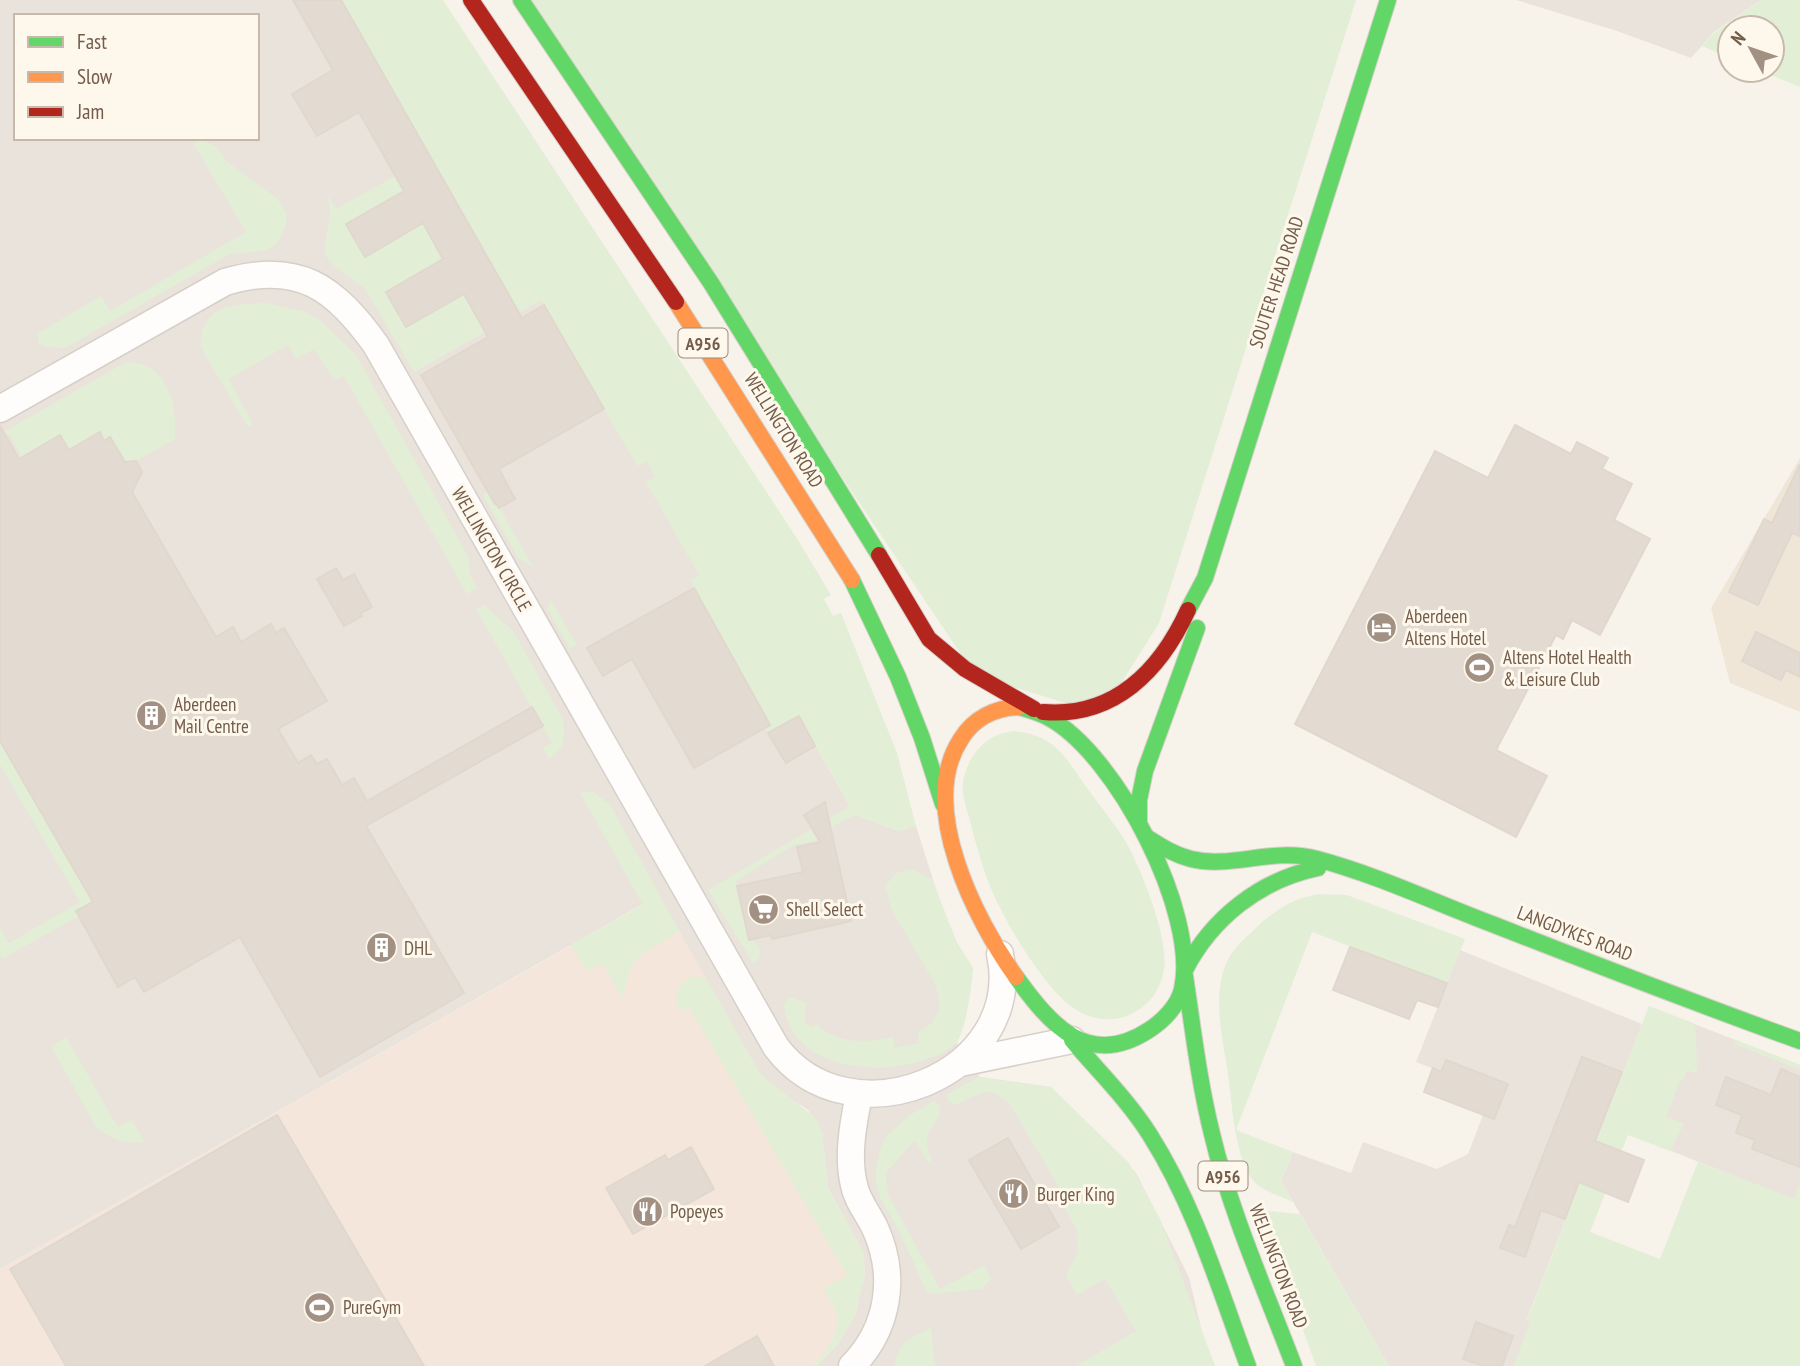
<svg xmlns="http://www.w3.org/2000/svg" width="1800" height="1366" font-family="'PT Sans Narrow',sans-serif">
<rect width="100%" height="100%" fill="#f7f3eb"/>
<path fill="#f0e6d8" d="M1800,458v254l-70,-29 -19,-75z"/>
<path fill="#f5e6dc" d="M660,895l100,179 101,220 -45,72h-816v-97z"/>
<g fill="#eae3dc" fill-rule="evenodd">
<path d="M0,0h392l463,815 44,16 17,-5 29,91 12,26 16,25 -8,46 -8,28 23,35 71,10 85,86 53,104 13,55 13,34h-399l20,-20 19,-30 10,-42 -2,-22 -35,-64 -6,-56 -14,-22 -22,-14 -26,-22 -101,-179 -659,374zM16,16h241v122h-241z"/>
<path d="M1516,0h245l-47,32 -23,26 -74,-27z"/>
<path d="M1460,950l182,74 -115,295 4,2 -17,45h-125l-108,-185 12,-29 58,21 12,-31 74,27 31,-15 15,-39 -59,-23 8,-24 -16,-6z"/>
<path d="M1674,1016l126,49v137l-172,-68z"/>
</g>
<g fill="#e2eed6">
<path d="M341,0h102l355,540 33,55 -7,4 9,17 8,-3 56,140 19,73 -17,5 -44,-16 -20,10 -14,14 -29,7 -56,35 13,58h4l8,13 -3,9 -5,2 -45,-73 142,-84 -51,-90 -31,17 -3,-5 5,-4 -80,-144 9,-5 -53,-93 9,-5 -8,-16 -10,5 -95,-166 -128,72 -49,-83 -36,-27 -5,-11 6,-38 -2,-17 8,13 59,-33 9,15 -39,65 58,-33 20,36 -57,33 20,35 58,-33 16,27 33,-18z"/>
<path d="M521,0h835l-197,623 -49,78 -22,9 -113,-35z"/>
<path d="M1761,0h39v87l-41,-17h13v-42h-42v30l-28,-12 12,-13z"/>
<path d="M201,140l16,7 10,15 50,36 10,17 -1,10 -5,11 -6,9 -12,6 -33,3 -165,94 -18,-1 -8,-3 -2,-10 64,-38 9,15 136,-79 -53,-89z"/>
<path d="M266,303l37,8 16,8 37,36 112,201 2,19 8,13 -11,6 -123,-218 -10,4 -20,-31 -18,10 -8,-14 -60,34 25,45 -5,3 -47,-79c-1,-44 30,-43 65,-45z"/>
<path d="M126,362c41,-2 52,44 49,77l-39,22 -19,7 3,-13 -10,-17 -6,3 -4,-8 -31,17 -9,-14 -38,22 -13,-24 -9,5v-5z"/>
<path d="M490,491l43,76 -15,-9 -35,-63z"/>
<path d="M551,600l26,45 -7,4 -23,-40z"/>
<path d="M484,605l29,26 50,88c3,16 1,32 -14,40l-6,-11 9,-5 -76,-134z"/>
<path d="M1015,731c13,2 24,4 35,12 15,10 26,30 37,45 13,18 28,36 40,56 15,27 42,95 37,125 -2,13 -7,24 -16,33 -10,10 -23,17 -38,17 -10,1 -21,-2 -30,-7 -33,-17 -77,-93 -91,-128 -7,-18 -12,-37 -17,-55 -3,-15 -11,-32 -9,-47 5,-28 24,-49 52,-51z"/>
<path d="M0,741l93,161 -14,14 -77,43 -2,-4v-28l9,16 71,-41 -80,-137z"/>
<path d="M592,791l18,14 69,125c-11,11 -25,15 -37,24 -13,9 -16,30 -19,45l-20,-36 -16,8 -16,-26 72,-40 -63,-112z"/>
<path d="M911,869l21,10 25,64 16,25c-1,17 -7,61 -16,74 -8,10 -22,14 -33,18 -48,17 -135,8 -140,-56l5,-7 18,6 -3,10 1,10 8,4 4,-3c20,21 49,19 76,13l2,11 24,-5 -1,-11c24,-12 25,-27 16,-50l-43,-73 -6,-23 11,-13z"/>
<path d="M1319,894l28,1 118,44 -18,44 -135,-51 -76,198 57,22 -12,29 12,21c-12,-6 -33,-11 -41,-23 -16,-21 -20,-71 -23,-98 -5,-39 -20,-89 1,-125 7,-12 19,-21 29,-31 19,-17 35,-27 60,-31z"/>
<path d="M691,976l15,2 54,96 57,45 5,13 6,56 35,64 2,22 -10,42 -19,30 -20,20h-6c14,-8 30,-35 27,-52 -2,-8 -9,-17 -13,-25l23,-14 -158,-268 -8,4c-9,-15 -4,-25 10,-35z"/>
<path d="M1649,1006l44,17 3,9 1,42 -10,-4 -4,11 -3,-1 -14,37 18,7 -14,27 -42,-16 -38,97 70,27 38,-97 96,37 6,-15v182h-286l16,-44 -3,-2z"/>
<path d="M66,1037l52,90 14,-7 13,22c-21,2 -33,-2 -49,-15l-45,-81z"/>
<path d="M1736,1040l64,25v5l-66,-26z"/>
<path d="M979,1077l72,10 78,76 31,56 55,147h-139l60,-35 -31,-52 -28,16 -11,-20 12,-23 -1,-22 -13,-23 -6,-22 -49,-82 -14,-10 -11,-1 -29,13 -6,-4 -2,-7z"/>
<path d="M934,1101l6,5c1,24 -24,20 -8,54l-4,3 -13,-23 -29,33 2,22 52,94 45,-24 6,14 -9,10 -51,5 -5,-4 -29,-63 -17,-29 -4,-14v-16l5,-22 6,-11 23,-20z"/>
<path d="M1260,1210l40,4 89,152h-73z"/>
<path d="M931,1328l4,38h-40c0,-22 18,-30 36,-38z"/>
</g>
<g fill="#e3dbd2" stroke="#e0d7cd" stroke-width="2">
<path d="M293,0h48l181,318 22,-13 60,104 -105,60 16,30 -16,9 -3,-5 -1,1 -74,-129 67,-38 -24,-43 -58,33 -20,-35 57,-33 -20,-36 -58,34 -19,-33 58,-33 -45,-79 -42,24 -25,-42 41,-24z"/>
<path d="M1515,425l56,29 6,-12 31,16 -6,11 30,15 -18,36 36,19 -50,96 -28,-15 -9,19 -7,-4 -60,115 51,26 -31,61 -221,-113 140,-273 53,27z"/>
<path d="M0,426l19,33 41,-24 9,15 31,-18 4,9 6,-4 15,25 11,-1 6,11 -10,20 84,145 17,-10 8,15 30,-18 5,9 8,-5 43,73 -49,28 20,34 13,-8 6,9 10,-5 15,26 12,-7 13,23 165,-94 11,19 -177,100 98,167 -144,84 -80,-140 -96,55 -9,-15 -17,10 -42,-76 17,-9 -93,-161z"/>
<path d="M1800,464v72l-8,-3 -34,72 -29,-13 35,-73 8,4z"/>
<path d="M336,568l7,12 11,-6 18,33 -11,6 1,3 -18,10 -27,-47z"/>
<path d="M694,588l76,137 -76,43 -62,-109 -29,17 -16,-28z"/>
<path d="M1756,632l44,21v24l-14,-7 -5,10 -39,-19z"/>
<path d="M799,716l16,30 -29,17 -18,-30z"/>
<path d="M825,802l26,119 -79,18 -1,-4 -22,5 -12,-54 66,-14 -6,-25 23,-5 -16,-27z"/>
<path d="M1350,947l97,36 -9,24 -21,-7 -8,19 -76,-29z"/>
<path d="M1582,1057l40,15 -27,69 49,19 -16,42 -49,-20 -14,37 -24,-9 -16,47 -25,-9 9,-23 6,2z"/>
<path d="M1446,1060l62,24 -14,35 -70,-27 9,-24 8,4z"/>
<path d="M1781,1069l19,8v90l-48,-18 3,-9 -19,-7 6,-18 -26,-10 10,-28 45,18z"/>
<path d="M277,1115l147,251h-358l-56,-97z"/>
<path d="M1008,1138l51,89 -38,22 -52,-89z"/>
<path d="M691,1147l23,42 -81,45 -27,-46 59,-33 3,5z"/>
<path d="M1476,1322l37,14 -11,30h-19l-20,-7z"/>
<path d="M757,1336l17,30h-69z"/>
</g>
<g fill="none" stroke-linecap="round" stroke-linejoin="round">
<defs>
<g id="street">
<path d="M0,409l225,-127c74,-22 110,6 151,63l400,702c74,99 250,27 224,-93"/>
<path d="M960,1063l112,-23"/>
<path d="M852,1366c37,-38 45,-90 23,-138 -7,-15 -18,-27 -21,-43 -7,-29 -1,-61 5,-90"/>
</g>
<g id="fast">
<path d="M521,0l190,283 168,272"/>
<path d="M852,580l46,97 24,61 21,66"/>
<path d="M1188,610l17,-32 183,-578"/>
<path d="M1139,821v-21l6,-29 52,-143"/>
<path d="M1148,838c14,9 27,17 43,21 40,10 82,-12 126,0 60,16 117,43 175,65 102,40 205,80 308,117"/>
<path d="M1185,970c27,-52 75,-90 133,-102"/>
<path d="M1185,976c8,53 14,106 27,158 19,80 53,155 82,232"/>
<path d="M1016,977c34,47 72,93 133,53 14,-9 29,-24 33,-41 17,-75 -66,-235 -133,-271 -9,-5 -20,-8 -30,-11"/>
<path d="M1072,1040c26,31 56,60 78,95 45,71 69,153 98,231"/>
</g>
<g id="slow">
<path d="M676,302l176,278"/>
<path d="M1016,977c-41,-58 -99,-171 -55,-238 13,-21 34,-31 58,-32"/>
</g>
<g id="jam">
<path d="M471,0l205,302"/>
<path d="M879,555l50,84 36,30 69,40"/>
<path d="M1043,712c71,6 117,-41 145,-102"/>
</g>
</defs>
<use href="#street" stroke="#d6d0c9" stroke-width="29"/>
<use href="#fast" stroke="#d7d0c9" stroke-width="18"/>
<use href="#slow" stroke="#d7d0c9" stroke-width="18"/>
<use href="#jam" stroke="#d7d0c9" stroke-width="18"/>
<use href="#street" stroke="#fefdfc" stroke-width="26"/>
<use href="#fast" stroke="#63d668" stroke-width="16"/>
<use href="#slow" stroke="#ff974d" stroke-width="16"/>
<use href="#jam" stroke="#b3261e" stroke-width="16"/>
</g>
<defs>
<symbol id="hotel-disc" viewBox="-11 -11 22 22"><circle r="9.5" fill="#a29183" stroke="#fef8ec"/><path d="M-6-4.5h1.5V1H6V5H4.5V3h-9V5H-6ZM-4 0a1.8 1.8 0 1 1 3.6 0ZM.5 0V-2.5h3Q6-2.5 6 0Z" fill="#fff"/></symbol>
<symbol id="stadium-disc" viewBox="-11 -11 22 22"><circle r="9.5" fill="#a29183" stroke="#fef8ec"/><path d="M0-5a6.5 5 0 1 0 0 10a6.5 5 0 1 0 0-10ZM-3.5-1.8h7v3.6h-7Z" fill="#fff"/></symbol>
<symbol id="building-disc" viewBox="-11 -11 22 22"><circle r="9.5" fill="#a29183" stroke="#fef8ec"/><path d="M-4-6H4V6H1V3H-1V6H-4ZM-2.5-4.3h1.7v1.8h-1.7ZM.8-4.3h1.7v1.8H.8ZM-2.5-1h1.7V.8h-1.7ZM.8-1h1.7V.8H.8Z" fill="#fff"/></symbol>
<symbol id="supermarket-disc" viewBox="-11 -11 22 22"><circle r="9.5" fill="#a29183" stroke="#fef8ec"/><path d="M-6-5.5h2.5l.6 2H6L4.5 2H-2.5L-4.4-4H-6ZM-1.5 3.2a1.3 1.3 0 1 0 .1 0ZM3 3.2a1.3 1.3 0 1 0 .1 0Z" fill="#fff"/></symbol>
<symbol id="restaurant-disc" viewBox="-11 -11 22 22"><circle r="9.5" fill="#a29183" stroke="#fef8ec"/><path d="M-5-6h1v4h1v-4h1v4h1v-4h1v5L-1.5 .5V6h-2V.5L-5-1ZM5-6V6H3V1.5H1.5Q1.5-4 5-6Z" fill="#fff"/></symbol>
</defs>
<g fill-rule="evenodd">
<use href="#hotel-disc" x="1364" y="610" width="35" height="35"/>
<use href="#stadium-disc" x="1462" y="650" width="35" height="35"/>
<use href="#building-disc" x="134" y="698" width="35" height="35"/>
<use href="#supermarket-disc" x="746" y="892" width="35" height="35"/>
<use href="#building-disc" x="364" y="930" width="35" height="35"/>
<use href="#restaurant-disc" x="996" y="1176" width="35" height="35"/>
<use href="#restaurant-disc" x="630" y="1194" width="35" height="35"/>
<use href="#stadium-disc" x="302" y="1290" width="35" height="35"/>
</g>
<g text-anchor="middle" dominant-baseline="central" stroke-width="6" stroke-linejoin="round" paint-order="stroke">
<g fill="#fef8ec" stroke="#9d8b7b" stroke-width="2">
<rect x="678.5" y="328.5" width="49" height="29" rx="5"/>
<rect x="1198.5" y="1161.5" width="49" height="29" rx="5"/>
</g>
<g font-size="18" font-weight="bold" fill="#745c4b">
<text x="703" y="343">A956</text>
<text x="1223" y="1176">A956</text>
</g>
<g font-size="19" fill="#745c4b" stroke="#fef8ec">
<text transform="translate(1276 282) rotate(-72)">SOUTER HEAD ROAD</text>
<text transform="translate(784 430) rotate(58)">WELLINGTON ROAD</text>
<text transform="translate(492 549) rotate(60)">WELLINGTON CIRCLE</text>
<text transform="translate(1575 933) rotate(21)">LANGDYKES ROAD</text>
<text transform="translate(1279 1266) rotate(69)">WELLINGTON ROAD</text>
</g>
<g font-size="19" fill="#745c4b" stroke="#fef8ec" text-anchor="start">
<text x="1405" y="616">Aberdeen<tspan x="1405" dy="22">Altens Hotel</tspan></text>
<text x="1503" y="657">Altens Hotel Health<tspan x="1503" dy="22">&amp; Leisure Club</tspan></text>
<text x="174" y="704">Aberdeen<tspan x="174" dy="22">Mail Centre</tspan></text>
<text x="786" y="909">Shell Select</text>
<text x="404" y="948">DHL</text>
<text x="1037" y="1194">Burger King</text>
<text x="670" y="1211">Popeyes</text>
<text x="343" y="1307">PureGym</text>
</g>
</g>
<rect x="14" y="14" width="245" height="126" fill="#fef8ec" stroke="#c7baac" stroke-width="2"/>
<rect x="28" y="37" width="35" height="10" fill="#63d668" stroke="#c7baac" stroke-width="2"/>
<text x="77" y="49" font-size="21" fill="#745c4b">Fast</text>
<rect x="28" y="72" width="35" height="10" fill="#ff974d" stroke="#c7baac" stroke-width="2"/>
<text x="77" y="84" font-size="21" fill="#745c4b">Slow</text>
<rect x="28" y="107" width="35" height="10" fill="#b3261e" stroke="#c7baac" stroke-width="2"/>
<text x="77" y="119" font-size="21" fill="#745c4b">Jam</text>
<g transform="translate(1751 49) rotate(310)"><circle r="33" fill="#fef8ec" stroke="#c7baac" stroke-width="2"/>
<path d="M0-5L12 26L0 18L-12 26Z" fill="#a29183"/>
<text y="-10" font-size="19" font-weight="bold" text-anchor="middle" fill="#745c4b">N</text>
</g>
</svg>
